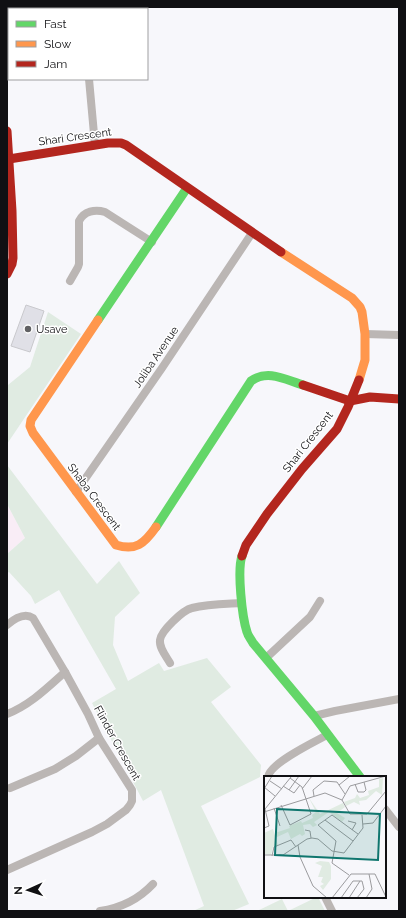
<svg xmlns="http://www.w3.org/2000/svg" width="406" height="918" font-family="Raleway,sans-serif">
<rect width="100%" height="100%" fill="#f7f7fb"/>
<path fill="#f9edf6" d="M7,504l18,34 -18,16z"/>
<g fill="#e0ebe2">
<path d="M48,312l33,22 -74,110v-60l1,1 22,-18z"/>
<path d="M7,465l90,119 22,-23 21,32 -25,24 -2,28 15,36 31,-18 5,8 43,-13 24,29 -20,15 50,63 -1,12 -59,29 48,98 -17,7h-39l11,-5 -43,-116 -18,11 -51,-98 24,-14 -57,-99 -24,14 -4,-8 -22,-24 -2,1v-19l18,-16 -18,-34z"/>
<path d="M317,897h1l7,14h-68l25,-12 6,12z"/>
</g>
<path fill="#e0e0e7" stroke="#c9c9cd" d="M26,305l18,6 -14,41 -19,-6z"/>
<g fill="none" stroke-linecap="round" stroke-linejoin="round">
<g stroke="#bbb6b4" stroke-width="8">
<path d="M11,7l3,2"/>
<path d="M89,79l6,66"/>
<path d="M70,281l8,-14 1,-3v-43c5,-10 16,-12 26,-9l47,30"/>
<path d="M365,334l34,1"/>
<path d="M76,492l86,-124 90,-135"/>
<path d="M7,625c7,-6 17,-13 26,-7l32,54 23,42 11,24 33,52v11l-2,4 -4,5 -19,14 -15,8 -85,38"/>
<path d="M266,658l44,-41 10,-16"/>
<path d="M170,663c-4,-7 -11,-15 -10,-23 1,-9 23,-30 32,-32 16,-4 34,-4 50,-5"/>
<path d="M7,714c23,-9 40,-26 58,-42"/>
<path d="M314,716l21,-5 64,-12"/>
<path d="M268,777c2,-14 46,-35 59,-42"/>
<path d="M10,788l45,-19 21,-13 23,-18"/>
<path d="M385,809l14,18"/>
<path d="M325,897l7,14"/>
<path d="M100,911c21,-3 39,-12 53,-27"/>
</g>
<g stroke="#63d668" stroke-width="9">
<path d="M98,320l89,-132"/>
<path d="M156,527l95,-146c17,-12 35,-1 52,4"/>
<path d="M242,556c-5,14 0,61 5,76 1,4 4,7 6,11l61,73 46,61"/>
</g>
<g stroke="#ff974d" stroke-width="9">
<path d="M281,252l71,46 8,9 2,5 3,22v26l-6,20"/>
<path d="M98,320l-67,100 -1,6 3,7 83,112c20,6 28,-1 40,-18"/>
</g>
<g stroke="#b3261e" stroke-width="9">
<path d="M7,131l5,80 1,47 -1,6 -5,10"/>
<path d="M9,159l99,-16h13l5,2 155,107"/>
<path d="M303,385l47,16 20,-4 29,2"/>
<path d="M242,556l4,-11 21,-31 35,-45 35,-40 11,-22 11,-27"/>
</g>
</g>
<circle fill="#616164" stroke="#fff" stroke-width="1.5" cx="28" cy="329" r="4"/>
<g text-anchor="middle" dominant-baseline="central" stroke-width="3" stroke-linejoin="round" paint-order="stroke">
<g font-size="11" fill="#101013" stroke="#fff">
<text transform="translate(75 137) rotate(-8)">Shari Crescent</text>
<text transform="translate(156 357) rotate(-56)">Joliba Avenue</text>
<text transform="translate(308 442) rotate(-52)">Shari Crescent</text>
<text transform="translate(94 497) rotate(53)">Shaba Crescent</text>
<text transform="translate(117 743) rotate(61)">Flinder Crescent</text>
</g>
<g font-size="11" fill="#101013" stroke="#fff" text-anchor="start">
<text x="36" y="329">Usave</text>
</g>
</g>
<g transform="translate(264 776)">
<rect width="122" height="122" fill="#f7f7fb"/>
<path d="M119,2l-1,17 -6,-4 -10,9 -7,1 1,4 -6,-3 -8,4 -2,-4 11,-4 2,-4 3,4 9,-3 -1,-4 11,-4v-8zM45,22l11,16 23,-11 2,4 -8,6 8,5 -3,4 -13,-10 -15,10 3,3 -4,2 -3,-3 -7,1 2,9 -3,2 -2,-2 -9,5 -3,-7 -11,5 -2,-7 3,2 12,-4 -1,-2 12,-5 1,2 11,-5 -1,-3 4,-3zM9,53l5,16 -5,2 -2,8 -7,-1v-21zM56,85l9,1 2,4v13l-8,11 -3,-4 4,-2 -3,-2 2,-5h-5l4,-11 -7,-3z" fill="#e0ebe2"/>
<path fill="none" stroke="#9b9b9e" stroke-width="1" d="M6,5l12,8M91,8l3,8h6l2,-2 -2,-8M75,9l11,-9M19,10l11,7 6,-8M0,11l11,9M0,13l8,-13M38,13l10,-13M25,14l10,-14M50,20l-1,-6 11,-9 13,1 8,12M78,24l8,-14 36,-10M17,29l9,20 21,-11 -9,-27 -12,-9M10,32l6,18M0,36l61,-19 17,7 8,14h17l19,-23M61,44l28,21M84,45l8,2 -4,7M99,48l10,-1 13,-17M0,52l5,-2 -4,-17 26,-32M41,54l5,1 1,7M34,69l2,12 13,29 14,12M0,79h19l24,-16 5,-1 6,1 14,12 12,2 19,-25 -1,-13M8,80l2,-9 17,-7 5,7M85,99l-17,-12 4,-22 -18,-16 14,-10 26,19M68,122l19,-24h24l11,23M77,122l12,-17h9l2,8 -7,9M85,122l11,-17M102,122l6,-9 -3,-15"/>
<path fill="#0f766e" fill-opacity="0.15" stroke="#0f766e" stroke-width="2" d="M13,33l103,5 -2,46 -103,-5z"/>
<rect width="122" height="122" fill="none" stroke="#101013" stroke-width="2"/>
</g>
<rect width="406" height="918" fill="none" stroke="#101013" stroke-width="16"/>
<rect x="8" y="8" width="140" height="72" fill="#ffffff" stroke="#9f9fa1"/>
<rect x="16" y="21" width="20" height="6" fill="#63d668" stroke="#9f9fa1"/>
<text x="44" y="28" font-size="12" fill="#101013">Fast</text>
<rect x="16" y="41" width="20" height="6" fill="#ff974d" stroke="#9f9fa1"/>
<text x="44" y="48" font-size="12" fill="#101013">Slow</text>
<rect x="16" y="61" width="20" height="6" fill="#b3261e" stroke="#9f9fa1"/>
<text x="44" y="68" font-size="12" fill="#101013">Jam</text>
<g transform="translate(28 890) rotate(267)" stroke="#ffffff" stroke-width="3" paint-order="stroke">
<path d="M0-3L7 15L0 10L-7 15Z" fill="#101013"/>
<text y="-6" font-size="11" font-weight="bold" text-anchor="middle" fill="#101013">N</text>
</g>
</svg>
